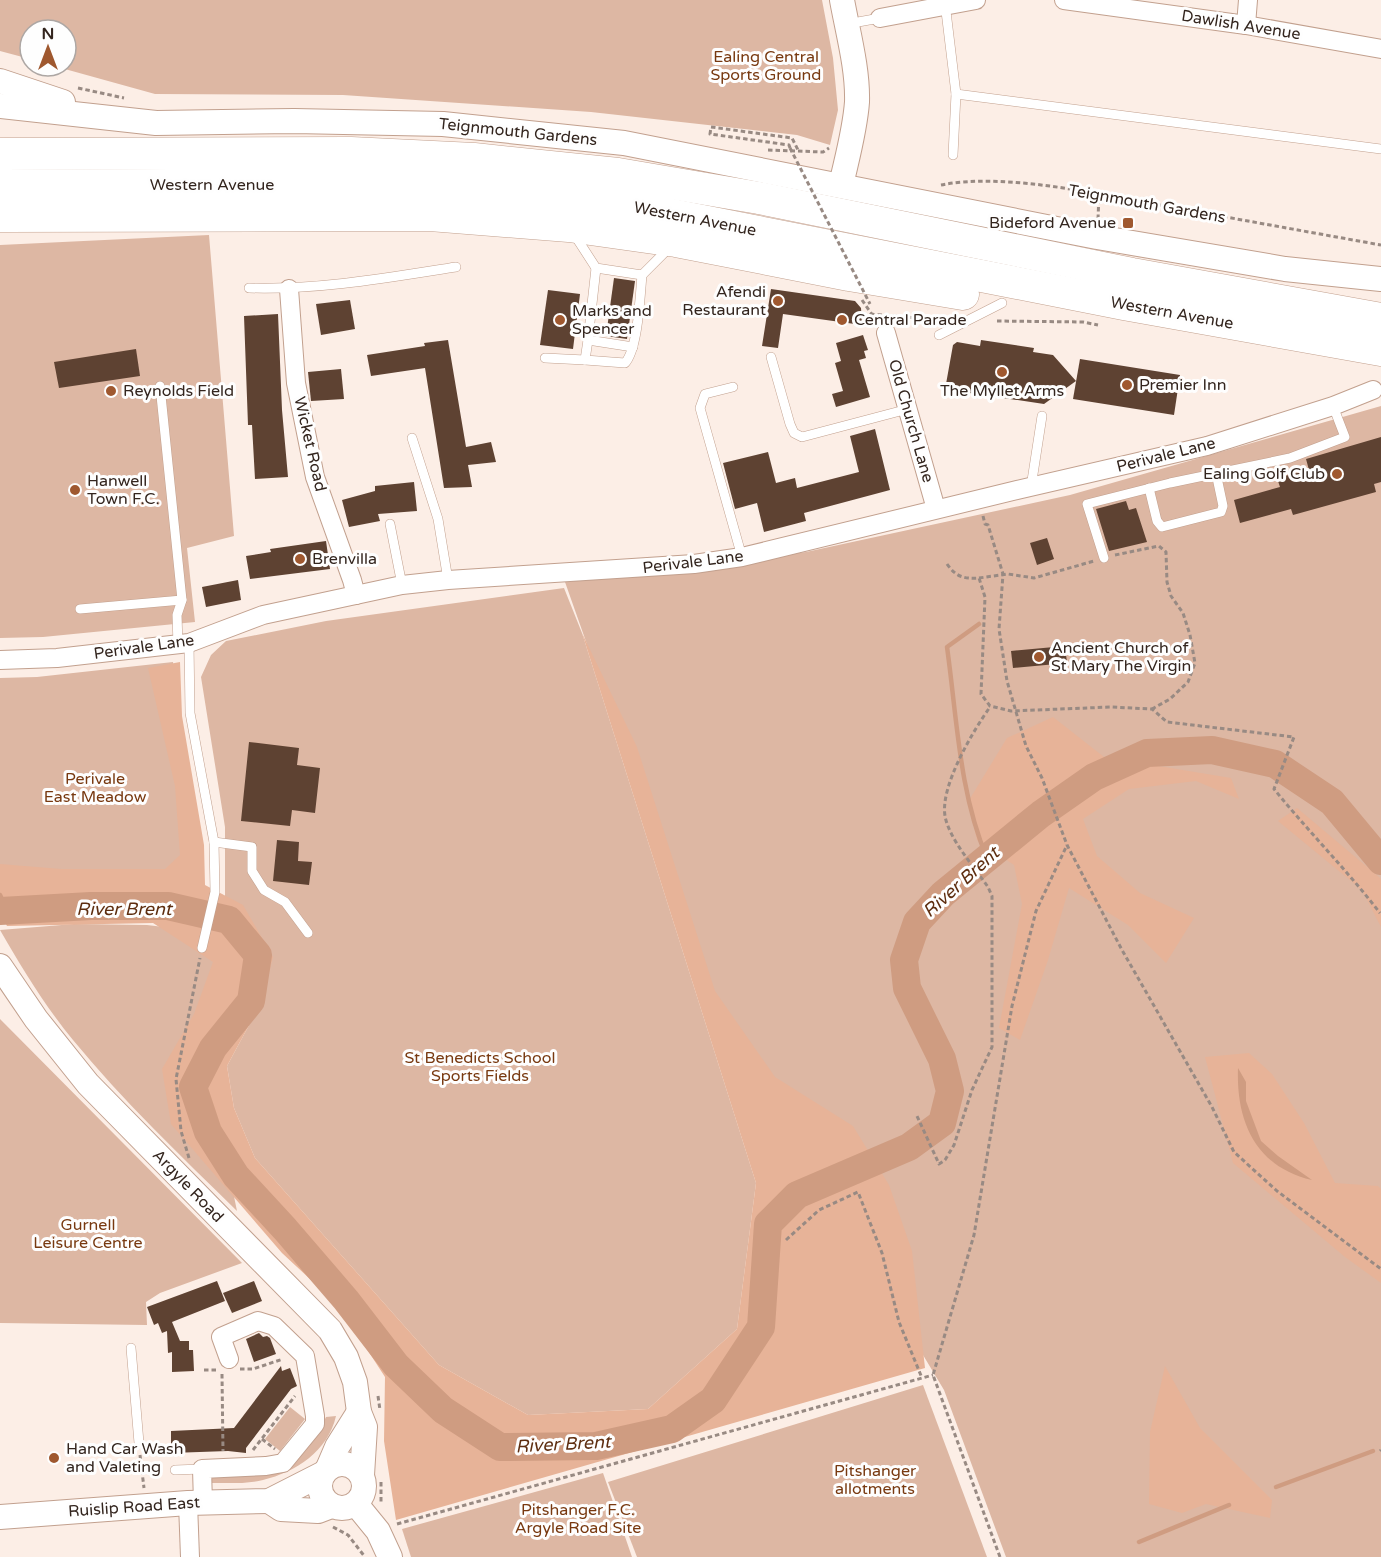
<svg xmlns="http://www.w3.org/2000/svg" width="1381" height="1557" font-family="'Varela Round',sans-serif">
<rect width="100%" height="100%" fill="#fceee6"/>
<g fill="#ddb7a3">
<path d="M0,0h822l11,58 5,52 -8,35 -33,-10 -206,-23 -248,-17 -188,-1 -101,-28h12v-36h-36v29l-30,-8z"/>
<path d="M209,235l25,301 -47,12 8,74 -152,15 -43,1v-393z"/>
<path d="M1381,406v1151h-375l-62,-167 -36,-60 -154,-212 -189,-536 241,-30 264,-57z"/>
<path d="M564,588l18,45 174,550 -19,146 -89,80 -120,6 -89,-50 -184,-207 -21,-50 -7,-42 34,-63 -36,-107v-69l-24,-150 10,-22 15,-14 100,-20z"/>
<path d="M173,662l5,51 27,178 -205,8v-221l37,-1z"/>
<path d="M74,924l73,1 50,6 31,18 -29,77 38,185c-56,-55 -114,-110 -164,-171 -28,-34 -51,-72 -73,-110z"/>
<path d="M0,1019l242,244 -82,30 -14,9 1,23 -147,-2z"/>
<path d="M923,1385l64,172h-350l-29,-75z"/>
<path d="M290,1407l15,12 -25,32 -15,-12z"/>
<path d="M336,1416c-8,35 -40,56 -73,64 -16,4 -36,3 -52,3v-4l3,-3 70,-5 38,-46 4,-8z"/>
<path d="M603,1473l29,84h-221l-9,-28z"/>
</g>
<g fill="#e7b398">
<path d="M582,633l55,114 78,244 60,86 78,49 36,59 23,66 13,117 -529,152 -12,-79 1,-64 -46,-71 -57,-53 -111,-129 -9,-55 32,-55 19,-52 -60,-39 -146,3 -7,-13v-49l61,5h104l15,-14 -5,-69 -27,-118 32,-6 2,54 22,129 1,40 38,20 30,52 -12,46 -34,63 7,42 21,50 184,207 89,50 120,-6 89,-80 19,-146z"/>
<path d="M1053,717l51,40 127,21 8,21 -43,-18 -67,8 -46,30 14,37 43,37 54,25 -28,45 -38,-38 -59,-37 -21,72 -28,80 -21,-12 23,-124 -8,-39 -37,-25 -9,-38 39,-64z"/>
<path d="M1297,808l82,69 2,3v47l-19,-37 -84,-69z"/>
<path d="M1249,1053l23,21 32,49 31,60 43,3 3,3v94l-36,-26 -112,-94 -28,-106z"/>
<path d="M1165,1366l35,62 72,72 -2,18 -64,-14 -24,9 -33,-9 1,-72z"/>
</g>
<path fill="#cf9c81" d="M1238,1068l8,14v19l15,40 17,15 34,24c-56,-13 -76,-58 -74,-112z"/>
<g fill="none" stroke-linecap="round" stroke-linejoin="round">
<g stroke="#cf9c81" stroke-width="4.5">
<path d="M979,624l-32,23c10,71 12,145 40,211"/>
<path d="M0,895l7,15"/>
<path d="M1276,1487l97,-36"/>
<path d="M1139,1542l90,-37"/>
</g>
<path stroke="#cf9c81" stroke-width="28" d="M0,911l91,-5h77l61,14 29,35 -7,46 -38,47 -20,39 15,45 28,44 49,53 61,71 50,65 47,45 57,37 96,-1 76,-17 41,-29 48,-73 7,-103 29,-29 112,-48 33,-24 8,-32 -8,-32 -35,-71 -3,-28 13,-38 26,-28 98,-80 53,-37 53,-24 65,-3 63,14 57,38 49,59"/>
</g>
<g fill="#5e4232">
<path d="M614,278l21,3 -8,58 -21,-3z"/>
<path d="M771,289l84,12 6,7 1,17 -79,-11 -5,34 -16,-2z"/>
<path d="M548,290l32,4 -7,55 -33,-4z"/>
<path d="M350,300l5,29 -34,6 -5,-31z"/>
<path d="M278,314l4,96 6,67 -33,2 -3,-54h-4l-4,-109z"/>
<path d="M863,335l5,15 -4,1 2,7 -7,2 11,37 -34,10 -4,-13 11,-3 -8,-28 6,-2 -5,-18z"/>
<path d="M448,340l18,107 25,-5 5,20 -28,3 4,22 -28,1 -19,-120 -54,8 -4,-21 58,-9 -1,-3z"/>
<path d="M981,340l53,8 -1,4 20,3 23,26 -32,23 -94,-14 -4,-6 7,-39 4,-3 23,4z"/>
<path d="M136,349l4,27 -81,12 -5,-26z"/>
<path d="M1080,359l100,16 -6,40 -101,-16z"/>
<path d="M341,369l3,30 -33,2 -3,-29z"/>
<path d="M875,429l15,61 -86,23 2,8 -42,11 -7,-29 -22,6 -12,-46 45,-11 8,31 19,-5 2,10 62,-16 -9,-36z"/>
<path d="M1381,437v45l-7,2 2,8 -83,23 -2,-6 -51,14 -6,-23 46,-13 -3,-9 32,-8 -3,-11z"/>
<path d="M414,482l3,29 -39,3 2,7 -31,6 -7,-27 33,-9v-5z"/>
<path d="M1126,501l3,9 7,-2 11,34 -38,9 -13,-42z"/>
<path d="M1047,538l7,21 -17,6 -7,-22z"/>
<path d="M326,541l4,28 -80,10 -4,-23 25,-4 -1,-3z"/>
<path d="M238,580l3,20 -35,7 -4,-20z"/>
<path d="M1065,646l2,17 -54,5 -2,-17z"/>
<path d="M249,742l50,6 -2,17 23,3 -5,45 -23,-3 -2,16 -49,-5z"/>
<path d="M277,840l22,2 -1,19 14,1 -3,23 -36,-4z"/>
<path d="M217,1281l8,20 -53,21 8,19h9v9h4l1,21 -22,1v-20l-4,1 -1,-22 -5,2 -4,-10 -4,2 -7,-18z"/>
<path d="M254,1281l8,20 -30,12 -9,-20z"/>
<path d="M259,1333l4,4 4,-1 3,2 6,16 -22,8 -8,-23z"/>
<path d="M281,1366l1,5 8,-3 7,18 -6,3 -45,59v5l-18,-2 -57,2v-22l63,-3z"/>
</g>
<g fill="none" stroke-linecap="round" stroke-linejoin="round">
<defs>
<g id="lane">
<path d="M945,3l11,91 425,55"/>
<path d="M847,24l33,-6"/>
<path d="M953,155l3,-61"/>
<path d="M574,234l22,34 46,7 28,-28"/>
<path d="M596,268l-8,72 45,7"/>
<path d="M249,288c71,2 137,-10 207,-21"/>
<path d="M939,335l63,-32"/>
<path d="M588,340l-3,20 40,3c13,-14 15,-67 17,-88"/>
<path d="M771,357l19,67 4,9 8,4 106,-28"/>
<path d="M545,358l40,2"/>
<path d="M160,386l22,214 -5,15 1,30"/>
<path d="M733,387l-28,7 -5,14 42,149"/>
<path d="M412,438l26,81 10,61"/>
<path d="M1031,487l11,-71"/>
<path d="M1149,488l8,33 5,6 59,-15 2,-6 -7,-33"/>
<path d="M390,524l12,61"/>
<path d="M1104,558l-17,-54 83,-21 120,-25 55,-21 -12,-31"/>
<path d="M80,609l102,-9"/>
<path d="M189,643l1,70 24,129 1,50 -13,56"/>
<path d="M214,842l38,5v24l12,19 21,12 23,31"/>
<path d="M131,1348l8,95"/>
<path d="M175,1470l27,-1"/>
</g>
<g id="street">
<path d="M1064,0l182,25 135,24"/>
<path d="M880,18l96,-18"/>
<path d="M1246,25l2,-25"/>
<path d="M289,289l7,94 19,94 37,103 4,15"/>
<path d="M886,333l50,176"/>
<path d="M0,660l57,-2 132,-15 74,-28 139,-30 46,-5 246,-16 48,-7 275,-67 190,-44 126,-40 40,-16"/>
<path d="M188,1503l2,54"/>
<path d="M203,1503l-1,-34 64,-3 17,-3 32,-39v-8l-10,-60 -31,-30 -16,-5 -37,16 8,22"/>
</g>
<g id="secondary">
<path d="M0,81l63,21"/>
<path d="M0,106l156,17 138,-2 149,3 181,19 473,94 188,32 96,10"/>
<path d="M841,185c6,-27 14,-55 16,-83 1,-33 -9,-69 -15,-102"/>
<path d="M0,966l36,53 52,65 242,246 16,27 9,25 4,30 6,15 -3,48"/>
<circle cx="342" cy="1486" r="22"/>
<path d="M328,1468l9,-21 22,-35"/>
<path d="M269,1501l12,8 37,2 13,-5"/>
<path d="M356,1504l22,27 12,26"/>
<path d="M0,1517l188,-14 81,-2 53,-27"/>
</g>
<g id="highway">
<path d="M0,154l351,-1 123,6 144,15 141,24 373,76 249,45"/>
<path d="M0,186l348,-2 127,5 136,14 513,101 257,46"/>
<path d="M0,216l430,-1 139,11 107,15 173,34 114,19"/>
</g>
</defs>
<use href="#lane" stroke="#c2a08e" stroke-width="10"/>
<use href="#street" stroke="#c2a08e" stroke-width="20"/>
<use href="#secondary" stroke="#c2a08e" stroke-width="26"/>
<use href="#highway" stroke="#c2a08e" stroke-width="33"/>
<g stroke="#988a83" stroke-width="3" stroke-dasharray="4.5 3" stroke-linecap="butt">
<path d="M78,88l46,10"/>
<path d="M790,148l-1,-3 -79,-11 1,-7 81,11 7,14"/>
<path d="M768,150l55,2 6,-4"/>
<path d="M941,185c60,-12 147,7 207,18 78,14 155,28 233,42"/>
<path d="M1098,219l1,-25"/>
<path d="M862,300l15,22"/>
<path d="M870,314l70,6"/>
<path d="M997,321l86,1 15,3"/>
<path d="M983,516l2,8 3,1 15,49 -4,55 8,52 19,65 16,32 25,67 55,105 90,157 22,45 43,39 104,78"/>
<path d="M1115,555l44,-9 7,6 1,30 4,14 12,17 7,22 5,28 -7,19 -18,17 -18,10"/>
<path d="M947,564c9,13 17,15 32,14l6,19 -4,97 9,12 21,5 100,-4 41,2 15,13 127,15 -20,52c34,42 72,80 106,124"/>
<path d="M979,578l29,-4 26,4 60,-17"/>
<path d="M917,1116l22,48 6,-4 9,-15 18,-55 20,-43v-151l-4,-9c-13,-19 -39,-48 -43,-71 -5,-30 28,-85 45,-109"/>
<path d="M189,1158l-8,-27 -5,-52 24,-121"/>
<path d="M786,1240l33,-30 39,-18 24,61 17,69 23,56"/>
<path d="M240,1369h13l30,-10"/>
<path d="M204,1370h12"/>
<path d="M222,1374l1,77"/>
<path d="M378,1396l2,14"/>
<path d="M262,1439l13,10"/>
<path d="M253,1450l42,-54"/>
<path d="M1380,1451l1,-1"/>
<path d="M140,1455l4,33"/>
<path d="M381,1482v21"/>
<path d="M397,1524l536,-149"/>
<path d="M333,1527l15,8 17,22"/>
<path d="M1000,1557l-67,-182 41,-140 38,-229 24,-95 31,-66"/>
</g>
<use href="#lane" stroke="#fff" stroke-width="9"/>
<use href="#street" stroke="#fff" stroke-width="18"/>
<use href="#secondary" stroke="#fff" stroke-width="24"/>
<use href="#highway" stroke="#fff" stroke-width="32"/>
<path stroke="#988a83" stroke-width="3" stroke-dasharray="4.5 3" stroke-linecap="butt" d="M790,148l80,156"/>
</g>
<g fill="#9f582f" stroke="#fefefe" stroke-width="2">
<rect x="1122" y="217" width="12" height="12" rx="3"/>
<circle cx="778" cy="301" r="6"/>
<circle cx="560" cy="320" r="6"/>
<circle cx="842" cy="320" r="6"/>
<circle cx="1002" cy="372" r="6"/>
<circle cx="1127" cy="385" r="6"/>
<circle cx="111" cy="391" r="6"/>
<circle cx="1337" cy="474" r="6"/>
<circle cx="75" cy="490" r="6"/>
<circle cx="300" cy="559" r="6"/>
<circle cx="1039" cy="657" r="6"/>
<circle cx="54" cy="1458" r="6"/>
</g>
<g text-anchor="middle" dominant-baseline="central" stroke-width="6" stroke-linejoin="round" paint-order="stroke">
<g font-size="16" fill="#33251e" stroke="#fefefe">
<text transform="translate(1241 25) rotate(9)">Dawlish Avenue</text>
<text transform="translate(518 132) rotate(6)">Teignmouth Gardens</text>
<text x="212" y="185">Western Avenue</text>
<text transform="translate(1147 204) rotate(10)">Teignmouth Gardens</text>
<text transform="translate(695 219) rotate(11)">Western Avenue</text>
<text transform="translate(1172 313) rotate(10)">Western Avenue</text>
<text transform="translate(911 421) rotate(74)">Old Church Lane</text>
<text transform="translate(310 444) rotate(77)">Wicket Road</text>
<text transform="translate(1166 455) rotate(-14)">Perivale Lane</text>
<text transform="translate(693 562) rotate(-7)">Perivale Lane</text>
<text transform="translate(144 647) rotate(-8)">Perivale Lane</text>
<text transform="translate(188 1186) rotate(46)">Argyle Road</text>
<text transform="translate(134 1507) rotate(-4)">Ruislip Road East</text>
</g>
<g font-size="16" fill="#783910" stroke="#fefefe">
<text x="766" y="57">Ealing Central<tspan x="766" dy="18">Sports Ground</tspan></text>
<text x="95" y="779">Perivale<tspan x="95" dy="18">East Meadow</tspan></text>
<text x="480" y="1058">St Benedicts School<tspan x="480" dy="18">Sports Fields</tspan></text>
<text x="88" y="1225">Gurnell<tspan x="88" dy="18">Leisure Centre</tspan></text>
<text x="875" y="1471">Pitshanger<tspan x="875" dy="18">allotments</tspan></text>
<text x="578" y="1510">Pitshanger F.C.<tspan x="578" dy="18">Argyle Road Site</tspan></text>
</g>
<g font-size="16" fill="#33251e" stroke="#fefefe" text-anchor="start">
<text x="1116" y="223" text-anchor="end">Bideford Avenue</text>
<text x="766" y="292" text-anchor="end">Afendi<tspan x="766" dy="18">Restaurant</tspan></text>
<text x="572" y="311">Marks and<tspan x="572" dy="18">Spencer</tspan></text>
<text x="854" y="320">Central Parade</text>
<text x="1139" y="385">Premier Inn</text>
<text x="123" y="391">Reynolds Field</text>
<text x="1002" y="391" text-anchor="middle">The Myllet Arms</text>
<text x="1325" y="474" text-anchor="end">Ealing Golf Club</text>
<text x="87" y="481">Hanwell<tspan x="87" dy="18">Town F.C.</tspan></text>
<text x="312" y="559">Brenvilla</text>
<text x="1051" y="648">Ancient Church of<tspan x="1051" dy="18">St Mary The Virgin</tspan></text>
<text x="66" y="1449">Hand Car Wash<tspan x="66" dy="18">and Valeting</tspan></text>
</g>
<g font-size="18" font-style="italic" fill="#5e2e10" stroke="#fefefe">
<text transform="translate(961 882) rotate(-42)">River Brent</text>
<text x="124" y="909">River Brent</text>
<text transform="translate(563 1444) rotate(-3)">River Brent</text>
</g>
</g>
<g transform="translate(48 48)"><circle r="28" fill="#fefefe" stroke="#ada7a4" stroke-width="1.5"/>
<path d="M0-4.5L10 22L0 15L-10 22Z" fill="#9f582f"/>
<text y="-9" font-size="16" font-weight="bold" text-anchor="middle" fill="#33251e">N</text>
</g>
</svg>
